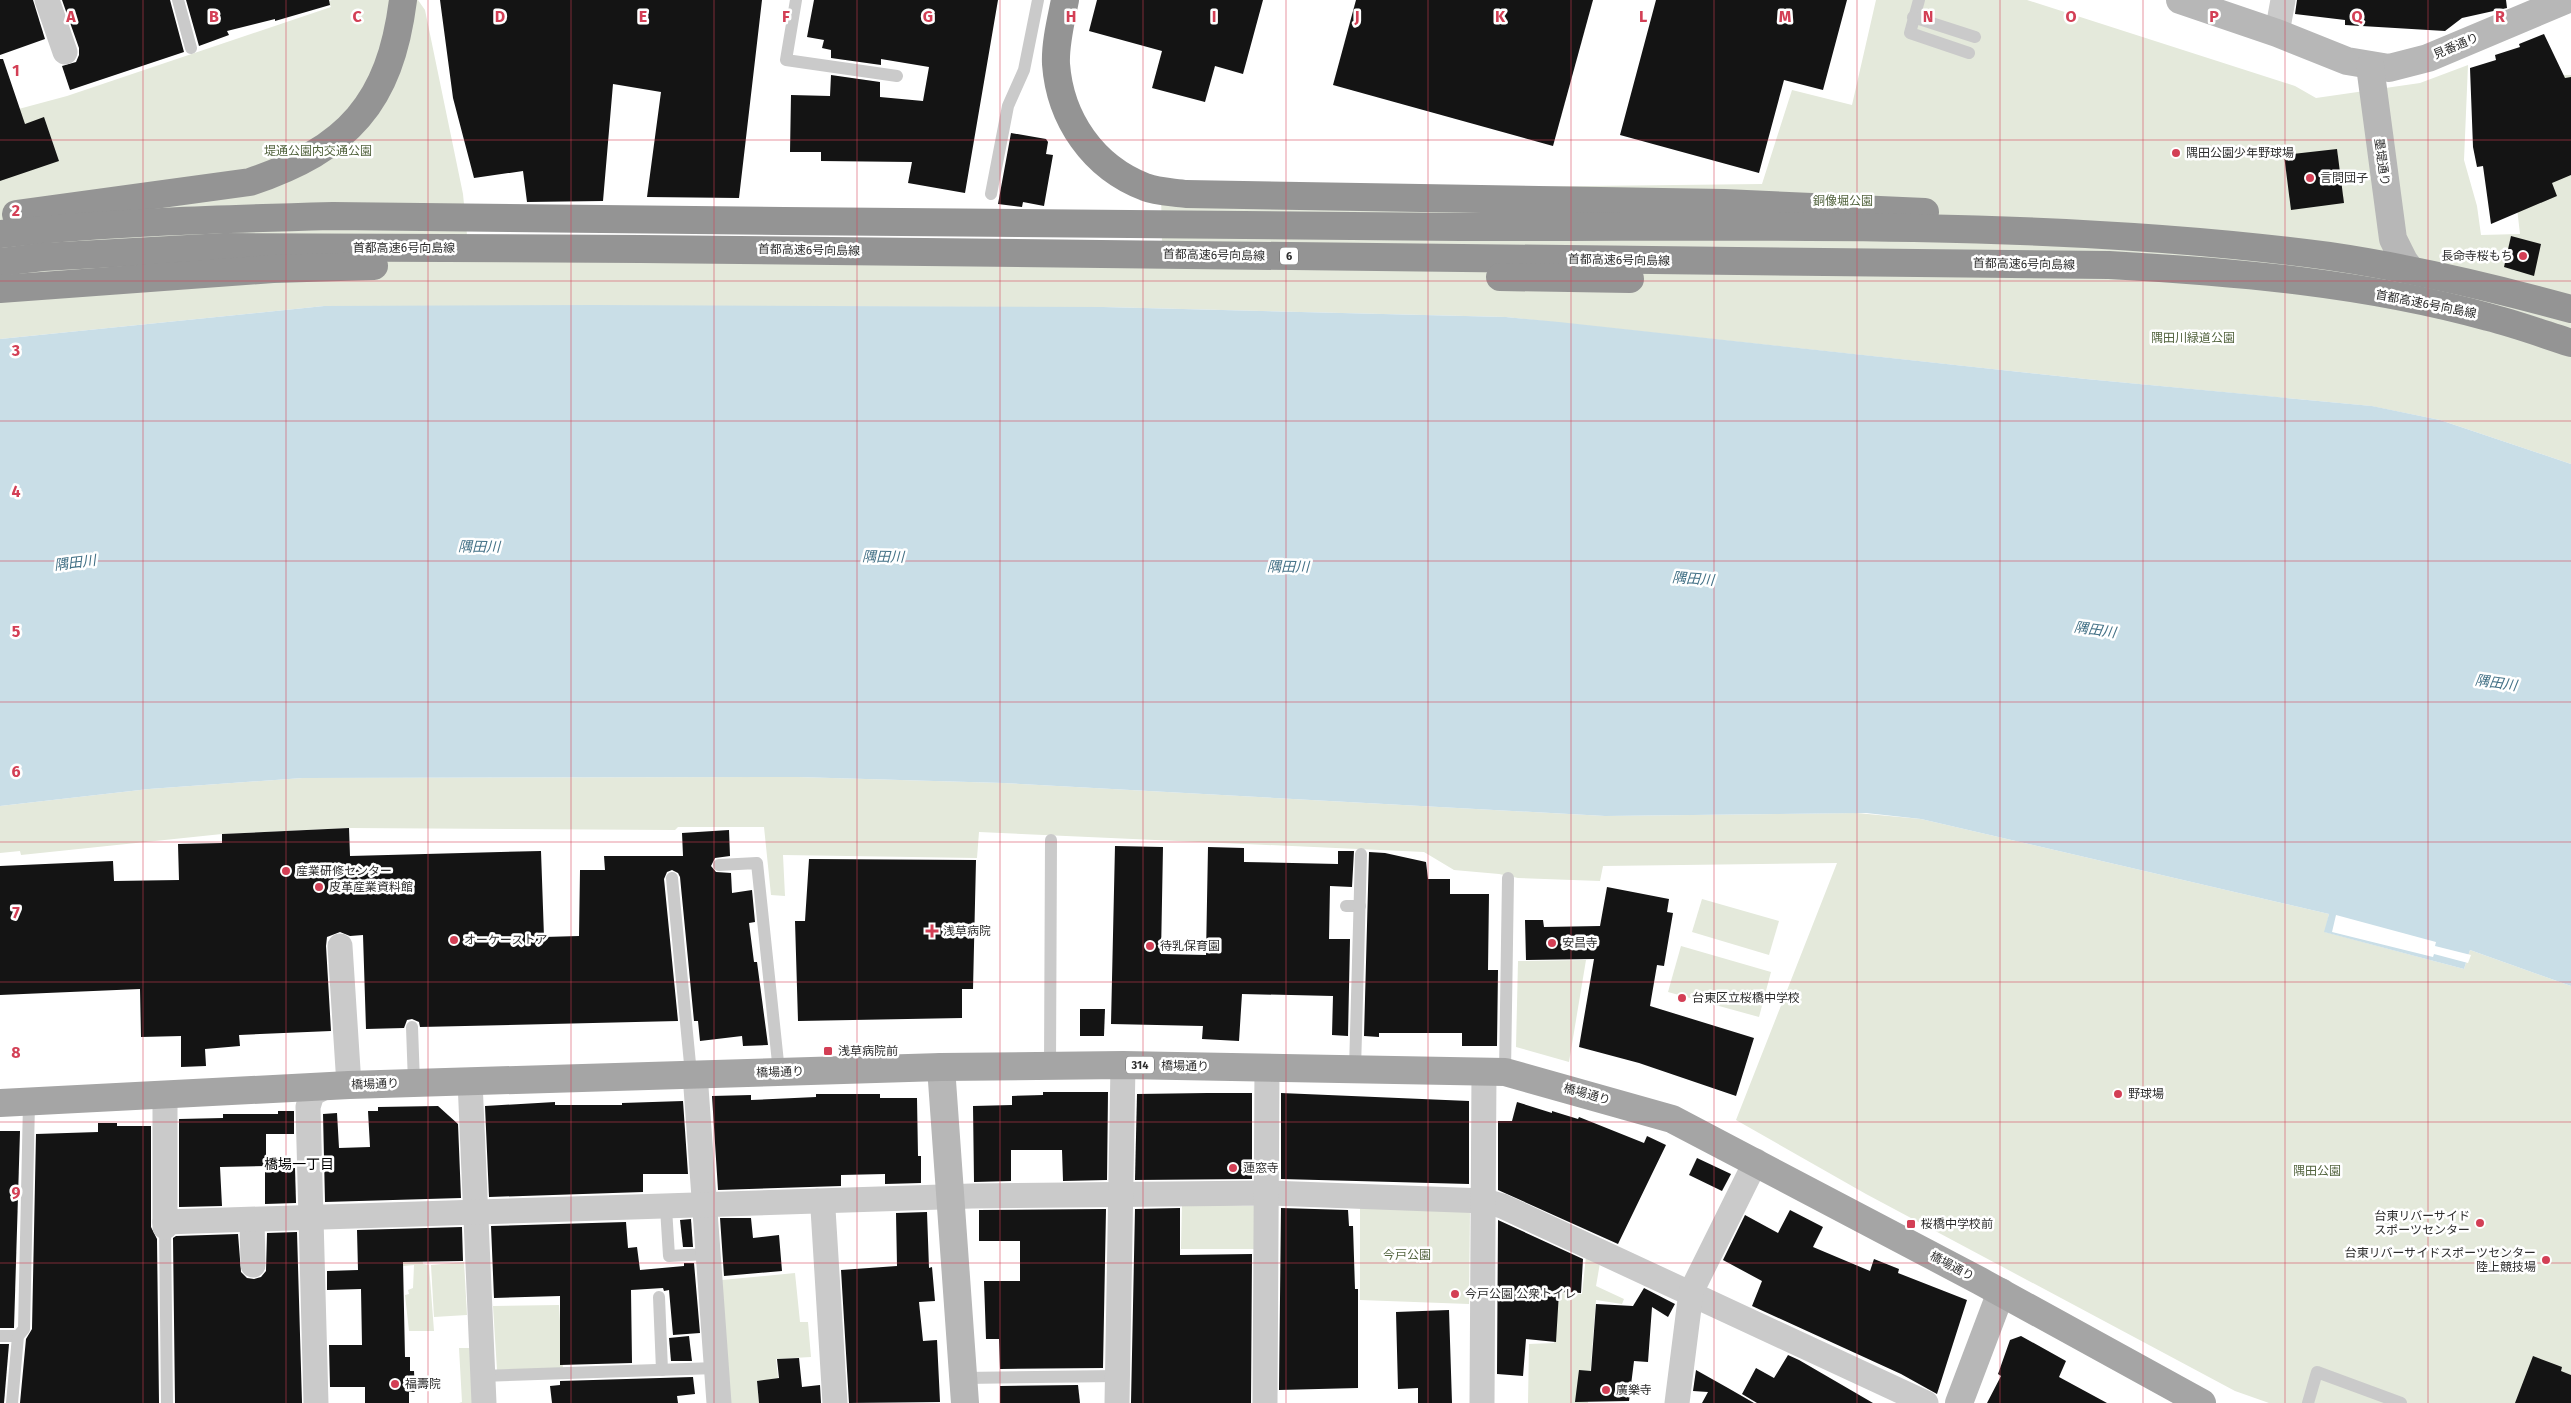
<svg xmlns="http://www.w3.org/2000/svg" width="2571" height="1403" font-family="'Fira Sans','Noto Sans JP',sans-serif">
<rect width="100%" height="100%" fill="#fff"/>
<g fill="#e4e9db">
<path d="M332,0h86l7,10 38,184 4,41 695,10 -1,-54 601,-7 30,-94 60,15 24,-105h151l268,86 21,12 104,-15 48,-18 -4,95 13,46 4,29 39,-1 -3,-26 42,-133h12v389l-131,-44 -69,-14 -285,-27 -580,-62 -403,-10 -779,-1 -324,33v-225l67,-18 264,-89 -3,-6z"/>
<path d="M797,777l206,6 602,33 252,-3 64,6 408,95 -4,18 139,37 6,-19 101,36v417h-302l-34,-12 -369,-197 -130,-74 101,-257 -234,3 -3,15 -82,-3 -19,-4 -45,-4 -30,-18 -445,-20 -2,26 -194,-3 2,41 -14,-1 -7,-68h-86l-3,3 -326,-2 -127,6 -201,21 -1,-4 -20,2v-47l149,-17 154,-11z"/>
<path d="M1702,899l77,22 -10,34 -77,-23z"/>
<path d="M1681,946l90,26 -12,45 -91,-25z"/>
<path d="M1586,960l-17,102 -53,-15 2,-86z"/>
<path d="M1182,1204l73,2 -1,43h-73z"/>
<path d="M1360,1207l110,3 -1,94 -109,-4z"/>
<path d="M422,1256l1,8 6,1 5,66h-25l-4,-36 4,-1 -1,-4 5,-2 1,-23 -20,2 -1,-9z"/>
<path d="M1586,1256l14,7 -4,23 28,13 -2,5 -26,-4 -8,103h-60l1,-59 25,-1v-50l28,1z"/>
<path d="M464,1262l3,53 -33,2 -3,-52z"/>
<path d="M795,1273l5,49h8l3,35 -35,2 2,19 -21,4 2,21h-29l-8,-123z"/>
<path d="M559,1305l4,64 -66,1 -4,-64z"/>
<path d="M459,1348h12l2,55h-14l3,-1z"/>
</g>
<path fill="#c9dee7" d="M595,305l508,2 403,10 53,5 527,57 286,27 68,14 131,44v522l-101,-36 -6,19 -140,-37 5,-18 -408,-95 -55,-6 -261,3 -602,-33 -206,-6 -494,1 -154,11 -149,17v-467l324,-33z"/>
<path fill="#fff" d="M2336,915l100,27 -1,4 36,9 -3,8 -34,-9 -1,3 -101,-25z"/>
<g fill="#141414">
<path d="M0,0h33l12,39 -45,16z"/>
<path d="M62,0h108l14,52 -114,38 -8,-24 14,-4 3,-7v-7z"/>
<path d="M186,0h143l1,5 -55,16v-2l-48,12 2,4 -30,11z"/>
<path d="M440,0h322l-23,198 -92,-1 14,-105 -48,-8 -10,117 -76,1 -4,-31 -49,7 -21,-80z"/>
<path d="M814,0h184l-33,193 -57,-10 4,-21 -91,-1v-9h-31l1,-57 39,1 1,-21 49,7v15l43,4 6,-34 -48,-8v6l-50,-7v-8l-9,-2 2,-8 -17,-3z"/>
<path d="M1097,0h166l-20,74 -28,-8 -10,36 -53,-14 10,-37 -73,-20z"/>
<path d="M1356,0h237l-40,146 -220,-61z"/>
<path d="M1656,0h191l-24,90 -39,-10 -25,93 -139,-38z"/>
<path d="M2297,0h209l1,8 -45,10 -17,13 -100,-6v-5l-50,-6z"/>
<path d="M2544,34l21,44 6,-1v98l-19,8 5,13 -66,28 -8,-58 -6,1 -4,-20 -3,-79 26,-8 -1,-5 25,-8 -1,-3z"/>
<path d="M0,59h3l22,65 19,-7 15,44 -59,20z"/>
<path d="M1011,133l35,6 2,3 -2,12 7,1 -9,51 -21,-4 -1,5 -24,-3z"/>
<path d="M2337,149l7,54 -53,7 -7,-55z"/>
<path d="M2511,236l30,8 -7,32 -30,-9z"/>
<path d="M349,828l1,28 191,-5 3,86 35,-1 1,-66h25l-1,-14h79l-1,-23 47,-3 1,26 -15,2 -4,8 5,6 15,1 1,20 20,-3 3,32 -6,1 5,39h3l11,83 -25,1 -1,-10 -42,5 -2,-20h-4l-14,-144 -2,-4 -6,-3 -5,2 -3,7 14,142 -258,6 -1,-5 -7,-3 -5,1 -3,8 -38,1 -3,-94 -13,1 -10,-4 -13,5 -1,9 5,85 -92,4 1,11 -35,3 1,17 -25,1v-31l-40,1 -1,-48 -140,6v-129l113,-5 1,20 65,-1 -1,-36 44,-1v-9z"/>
<path d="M1115,846l48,1 -2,107 45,1 2,-108 36,1v14l94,2v-13h16l-2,36 -22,-1 -1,53h21l-2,97 -16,-1 1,-39 -91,-2 -3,47 -37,-2 1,-13 -92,-2z"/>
<path d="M1369,852l16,1 41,9 2,17h22v15h39l-1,76h10l-1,76h-35v-13h-83v4l-15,-1z"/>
<path d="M809,859l167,1 -3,129h-11v29l-164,3 -3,-100h10z"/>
<path d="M1607,887l62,12 -2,13 6,1 -9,53 -7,-1 -7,41 104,32 -18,58 -97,-33 -60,-16 15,-88 -68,1 -1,-40h18l1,7 56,-1z"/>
<path d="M1080,1009h25l-1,27h-24z"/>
<path d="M1043,1092h65l-1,88 -44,1 -1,-31h-51v31l-37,1 -1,-76 39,-1v-9l31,-1z"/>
<path d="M1207,1093h45v86l-117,1 2,-86z"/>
<path d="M1281,1093l188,8v83l-188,-5z"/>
<path d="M816,1094h64v4h37l1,58h3v27l-36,1v-10l-44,1v11l-123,4 -6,-94 39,-1v5l65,-3z"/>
<path d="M683,1101l5,73h-45v18l-154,5 -4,-91 70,-4v3h67v-2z"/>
<path d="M1517,1102l35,11v-2l26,8 1,-2 65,26 3,-7 19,9 -48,99 -120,-54v-69h14z"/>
<path d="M438,1106l20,18 3,74 -136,4 -2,-88 14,-1 2,35 31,-1 -2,-36h10v-4z"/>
<path d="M278,1111h16v23h-28v32l-46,1 2,39 -43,1v-88l44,-1v-4h55z"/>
<path d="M98,1123h19v3h34v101l6,12 2,164h-139l6,-64 6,-10 4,-195 62,-2z"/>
<path d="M0,1131h20l-6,197h-14z"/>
<path d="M1697,1158l34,16 -9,17 -33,-16z"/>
<path d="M295,1168l1,35 -31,1v-35z"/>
<path d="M1180,1208v47l72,-1 -1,149h-120l4,-194z"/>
<path d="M1281,1208l67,2 1,16h4l2,63h3v99l-79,2z"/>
<path d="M1106,1209l-3,159 -103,1 -1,-30h-13l-2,-58h36v-40h-41v-31z"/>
<path d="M1790,1210l33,17 -10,20 57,24 4,-12 25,10 -1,4 69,27 -30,94 -36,-20 -149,-68 10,-25 -39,-21 22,-45 33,18z"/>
<path d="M927,1212l2,56 3,-1 3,34 -16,1 4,39 14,-1 3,62 -91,1 -8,-133 56,-4 -1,-53z"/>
<path d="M720,1218h31l2,20 26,-3 3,36 -58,5z"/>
<path d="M691,1219l2,28h-10l-3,-27z"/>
<path d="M1498,1220l85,39 -2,34 -22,-1 -3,50 -30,-3 -3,37 -26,-2z"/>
<path d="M626,1222l2,26 9,-1 3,23 44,-4v-3h10l6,70 -27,2 -4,-45 -5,1 -1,-3 -32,2 1,73 -72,2v-69l-66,2 -3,-72z"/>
<path d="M462,1227l1,34 -60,1 2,95h5v14h4l1,21h-6v11h-44v-16h-35l-1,-42h33l-1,-56 -34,1v-19l31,-1 -1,-40z"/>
<path d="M297,1232l5,171h-127l-2,-165 3,-2 62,-2 3,38 6,6 7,1 7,-2 5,-6 1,-38z"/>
<path d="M1644,1288l31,16 -7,13 -16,-10 -4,55 -14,-1 -5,40 -54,1 4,-32 12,1 5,-67 37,2z"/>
<path d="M1449,1310l3,93h-34v-15l-20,1 -2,-77z"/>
<path d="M689,1336l3,25h-21l-2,-23z"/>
<path d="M2021,1336l45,25 -7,16 48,26h-120l14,-27 -3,-2 12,-34z"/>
<path d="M0,1344h9l-5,59h-4z"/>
<path d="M1788,1355l11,5 74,43h-116l-15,-9 14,-26 18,10z"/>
<path d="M2533,1356l29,11 -1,4 10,4v28h-56z"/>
<path d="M799,1358l3,29 18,-2 1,18h-62l-2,-22 22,-3 -2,-19z"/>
<path d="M1696,1370l32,18 26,15h-52l6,-11 -15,-1z"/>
<path d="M693,1377l2,17 -18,2 1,7h-126l-2,-17 10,-1v-4z"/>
<path d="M1078,1385l2,18h-80v-17z"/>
</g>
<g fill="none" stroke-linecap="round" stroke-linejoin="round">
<g stroke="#cacaca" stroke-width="12">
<path d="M178,0l13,48"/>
<path d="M796,0l-10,60 111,16"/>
<path d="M1919,0l-9,33 59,20"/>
<path d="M1913,17l62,20"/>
<path d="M991,194l17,-88 16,-36 14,-70"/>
<path d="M719,865l38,-2 22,209"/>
<path d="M672,878l19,196"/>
<path d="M1346,906h14"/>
<path d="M412,1027l2,56"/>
<path d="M1050,1066l1,-226"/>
<path d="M1355,1069l6,-215"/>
<path d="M1505,1072l3,-194"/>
<path d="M666,1208l3,48 39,-2"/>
<path d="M165,1227l2,176"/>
<path d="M659,1297l3,73"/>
<path d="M0,1336h18"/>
<path d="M482,1376l234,-8"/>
<path d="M963,1378l154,-2"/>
<path d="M12,1403l6,-67 6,-7 5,-226"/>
<path d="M2308,1403l9,-31 84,31"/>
</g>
<g stroke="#cacaca" stroke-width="25">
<path d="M47,0l18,52"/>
<path d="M2277,33l6,-33"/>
<path d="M340,946l9,139"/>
<path d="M695,1074l24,329"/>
<path d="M470,1081l14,322"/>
<path d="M817,1201l6,8 12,194"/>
<path d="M252,1220l1,45"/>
<path d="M165,1222l807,-26 296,-3 217,8 17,5 424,197"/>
<path d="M165,1227v-131"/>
<path d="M316,1403l-8,-296 4,-13 15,-8"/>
<path d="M1117,1403l6,-338"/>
<path d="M1265,1403l2,-336"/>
<path d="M1482,1403l2,-332"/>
<path d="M1677,1403l14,-111 65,-131"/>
</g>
<g stroke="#b7b7b7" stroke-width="28">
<path d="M2180,0l97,33 70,28 42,7 39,-10 138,-58"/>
<path d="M2370,66l23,173 11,22 18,24"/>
<path d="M941,1067l24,336"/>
<path d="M1959,1403l42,-111"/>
</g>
<path stroke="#a5a5a5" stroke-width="28" d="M0,1103l349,-18 592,-18 182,-2 382,7 167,47 308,162 222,122"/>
<g stroke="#949494" stroke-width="28">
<path d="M1065,0c-4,20 -10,44 -9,64 4,55 37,103 89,123 12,5 28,5 41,7l538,9 201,9"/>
<path d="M16,214l234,-32c98,-33 140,-79 153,-182"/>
<path d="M0,234c111,-12 222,-15 333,-18 376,3 752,10 1128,11 287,1 583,-9 868,29 82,12 162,31 242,53"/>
<path d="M0,262l43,-5 181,-10 417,2 1468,16c127,7 256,18 379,52 28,7 55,17 83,26"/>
<path d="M1500,277l130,2"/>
<path d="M0,289l273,-20 101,-3"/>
</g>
</g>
<path fill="none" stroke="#d33f55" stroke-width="1" stroke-opacity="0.55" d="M143,0v1403M286,0v1403M428,0v1403M571,0v1403M714,0v1403M857,0v1403M1000,0v1403M1143,0v1403M1286,0v1403M1428,0v1403M1571,0v1403M1714,0v1403M1857,0v1403M2000,0v1403M2143,0v1403M2285,0v1403M2428,0v1403M0,140h2571M0,281h2571M0,421h2571M0,561h2571M0,702h2571M0,842h2571M0,982h2571M0,1122h2571M0,1263h2571"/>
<g fill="#d33f55" stroke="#fff" stroke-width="2">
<circle cx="2176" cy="153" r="5"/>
<circle cx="2310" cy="178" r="5"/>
<circle cx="2523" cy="256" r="5"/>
<circle cx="286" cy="871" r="5"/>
<circle cx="319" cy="887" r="5"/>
<path d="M929.5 923.5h5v5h5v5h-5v5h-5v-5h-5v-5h5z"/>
<circle cx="454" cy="940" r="5"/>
<circle cx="1552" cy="943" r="5"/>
<circle cx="1150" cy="946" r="5"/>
<circle cx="1682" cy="998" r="5"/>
<rect x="823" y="1046" width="10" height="10" rx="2.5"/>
<circle cx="2118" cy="1094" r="5"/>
<circle cx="1233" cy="1168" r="5"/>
<circle cx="2480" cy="1223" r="5"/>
<rect x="1906" y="1219" width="10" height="10" rx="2.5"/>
<circle cx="2546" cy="1260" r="5"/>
<circle cx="1455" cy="1294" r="5"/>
<circle cx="395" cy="1384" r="5"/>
<circle cx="1606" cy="1390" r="5"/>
</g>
<g text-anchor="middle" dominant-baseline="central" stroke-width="5" stroke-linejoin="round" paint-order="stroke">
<g fill="#fff" stroke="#6c6c6c" stroke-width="1">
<rect x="1280" y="247.5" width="18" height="17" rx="4"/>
<rect x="1126" y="1056.5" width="28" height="17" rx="4"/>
</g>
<g font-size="11" font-weight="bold" fill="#2d2d2d">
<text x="1289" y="256">6</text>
<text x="1140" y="1065">314</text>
</g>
<g font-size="12" fill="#2d2d2d" stroke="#fff">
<text transform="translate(2456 46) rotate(-23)">見番通り</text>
<text transform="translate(2382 162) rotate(82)">墨堤通り</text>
<text x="404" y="248">首都高速6号向島線</text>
<text transform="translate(809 250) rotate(1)">首都高速6号向島線</text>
<text transform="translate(1214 255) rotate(1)">首都高速6号向島線</text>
<text transform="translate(1619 260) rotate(1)">首都高速6号向島線</text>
<text transform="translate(2024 264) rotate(1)">首都高速6号向島線</text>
<text transform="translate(2426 304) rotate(11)">首都高速6号向島線</text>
<text transform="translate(1185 1066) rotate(1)">橋場通り</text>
<text transform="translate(780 1072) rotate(-2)">橋場通り</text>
<text transform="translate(375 1084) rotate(-2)">橋場通り</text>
<text transform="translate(1587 1094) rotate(16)">橋場通り</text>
<text transform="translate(1952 1266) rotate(28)">橋場通り</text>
</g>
<g font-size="12" fill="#53643f" stroke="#fff">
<text x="318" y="151">堤通公園内交通公園</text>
<text x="1843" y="201">銅像堀公園</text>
<text x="2193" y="338">隅田川緑道公園</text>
<text x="2317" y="1171">隅田公園</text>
<text x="1407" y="1255">今戸公園</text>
</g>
<g font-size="12" fill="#2d2d2d" stroke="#fff" text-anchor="start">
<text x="2186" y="153">隅田公園少年野球場</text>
<text x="2320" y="178">言問団子</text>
<text x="2513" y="256" text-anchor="end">長命寺桜もち</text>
<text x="296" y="871">産業研修センター</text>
<text x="329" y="887">皮革産業資料館</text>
<text x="943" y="931">浅草病院</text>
<text x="464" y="940">オーケーストア</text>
<text x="1562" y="943">安昌寺</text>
<text x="1160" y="946">待乳保育園</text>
<text x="1692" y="998">台東区立桜橋中学校</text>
<text x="838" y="1051">浅草病院前</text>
<text x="2128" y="1094">野球場</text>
<text x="1243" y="1168">蓮窓寺</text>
<text x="2470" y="1216" text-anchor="end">台東リバーサイド<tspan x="2470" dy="14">スポーツセンター</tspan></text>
<text x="1921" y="1224">桜橋中学校前</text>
<text x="2536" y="1253" text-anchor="end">台東リバーサイドスポーツセンター<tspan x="2536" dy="14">陸上競技場</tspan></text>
<text x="1465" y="1294">今戸公園 公衆トイレ</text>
<text x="405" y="1384">福壽院</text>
<text x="1616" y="1390">廣樂寺</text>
</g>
<g font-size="14" font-style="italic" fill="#437186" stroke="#fff">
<text transform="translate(479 547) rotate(1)">隅田川</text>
<text transform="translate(883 557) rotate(1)">隅田川</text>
<text transform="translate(75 563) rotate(-7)">隅田川</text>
<text transform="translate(1288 567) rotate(1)">隅田川</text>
<text transform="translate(1693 579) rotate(4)">隅田川</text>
<text transform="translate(2095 630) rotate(8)">隅田川</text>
<text transform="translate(2496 683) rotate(8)">隅田川</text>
</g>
<g font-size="14" fill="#000" stroke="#fff">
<text x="299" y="1164">橋場一丁目</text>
</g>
</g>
<g font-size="16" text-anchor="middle" font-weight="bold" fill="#d33f55" stroke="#fff" stroke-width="5" stroke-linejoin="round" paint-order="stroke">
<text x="71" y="22">A</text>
<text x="214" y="22">B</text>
<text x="357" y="22">C</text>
<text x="500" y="22">D</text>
<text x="643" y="22">E</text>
<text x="786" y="22">F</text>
<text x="928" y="22">G</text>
<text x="1071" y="22">H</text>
<text x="1214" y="22">I</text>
<text x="1357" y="22">J</text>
<text x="1500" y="22">K</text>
<text x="1643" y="22">L</text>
<text x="1785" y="22">M</text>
<text x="1928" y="22">N</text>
<text x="2071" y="22">O</text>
<text x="2214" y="22">P</text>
<text x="2357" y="22">Q</text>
<text x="2500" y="22">R</text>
<text x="16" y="76">1</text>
<text x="16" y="216">2</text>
<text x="16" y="356">3</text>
<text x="16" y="497">4</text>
<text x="16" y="637">5</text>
<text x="16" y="777">6</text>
<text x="16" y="918">7</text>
<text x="16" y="1058">8</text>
<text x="16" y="1198">9</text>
</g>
</svg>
